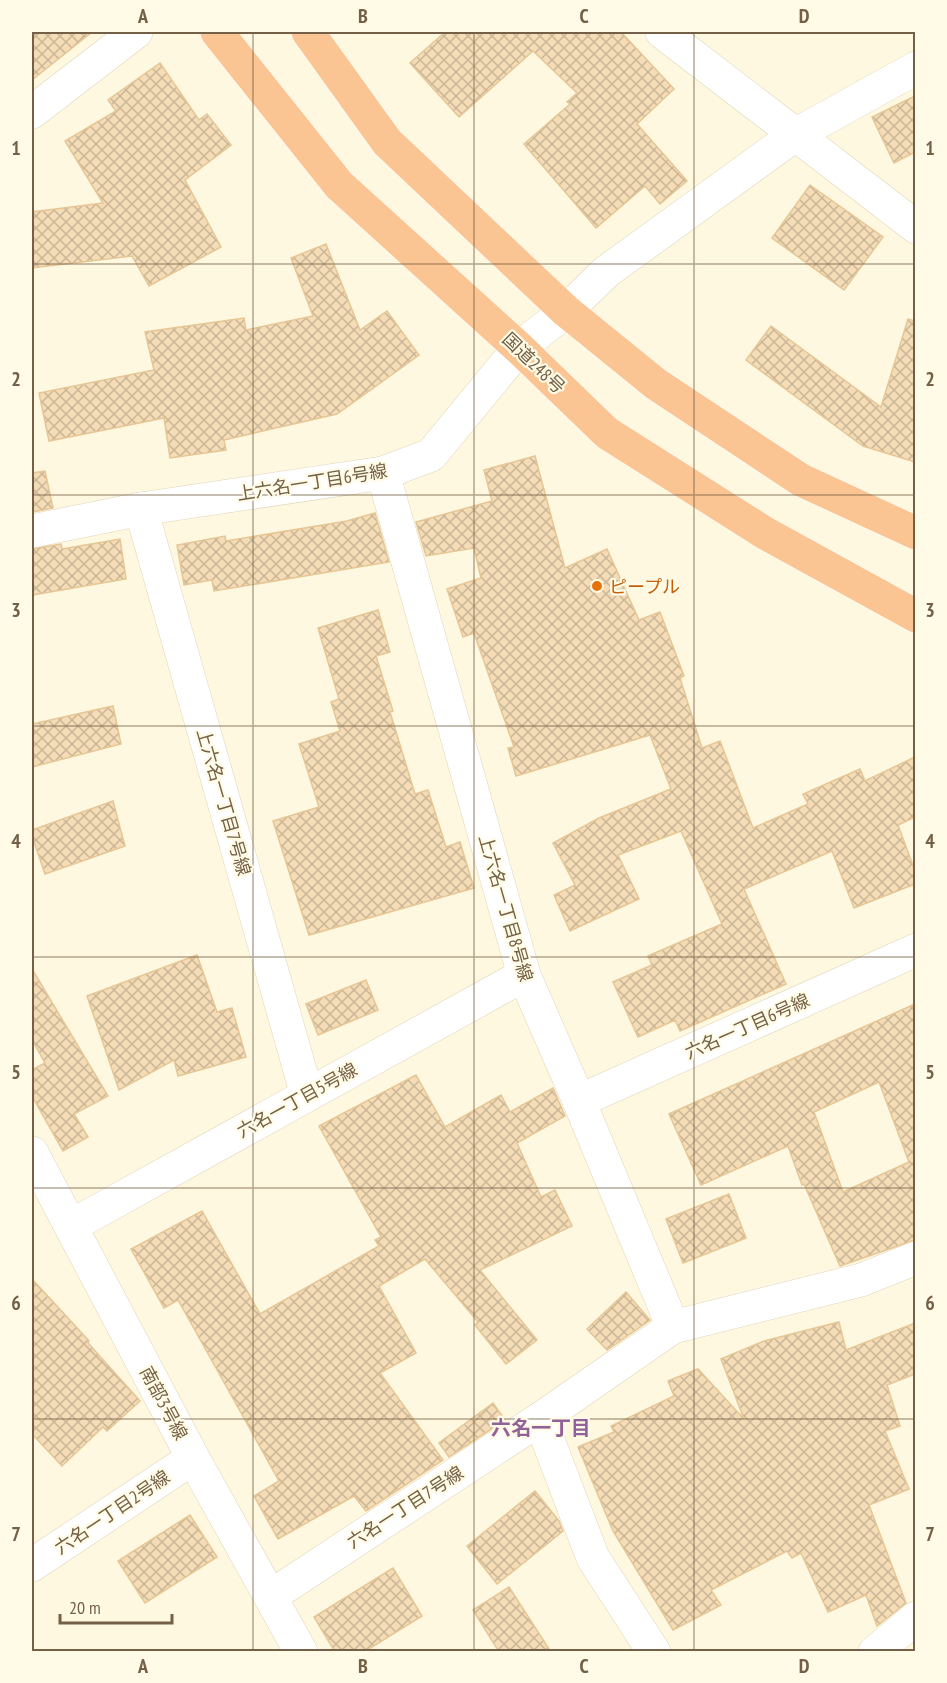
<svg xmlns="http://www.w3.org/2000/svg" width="947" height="1683" font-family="'PT Sans Narrow','Noto Sans JP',sans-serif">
<defs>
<pattern id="building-cross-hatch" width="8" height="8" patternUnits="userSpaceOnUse" patternTransform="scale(1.5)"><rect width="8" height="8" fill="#f4dcb6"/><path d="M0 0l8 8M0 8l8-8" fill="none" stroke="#cab696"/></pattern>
</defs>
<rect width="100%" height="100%" fill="#fdf8df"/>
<g fill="url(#building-cross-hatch)" stroke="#e7c695" stroke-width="1.5" fill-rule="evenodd">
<path d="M32,32h60l-60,48z"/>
<path d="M445,32h176l53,57 -37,35 50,57 -27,23 -15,-18 -49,42 -72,-84 46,-40 -3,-2 10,-9 -44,-42 -74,66 -49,-54z"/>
<path d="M160,63l39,57 8,-6 24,31 -46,35 36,67 -72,39 -17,-30 -100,12v-56l71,-9 -38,-62 51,-30 -8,-11z"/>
<path d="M915,96v56l-21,11 -22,-46z"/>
<path d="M810,185l73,52 -39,53 -72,-52z"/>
<path d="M326,244l34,86 27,-19 32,44 -82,59 -113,26 2,10 -56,8 -6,-40 -115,23 -10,-48 115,-23 -9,-38 99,-14 2,12 67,-14 -22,-58z"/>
<path d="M908,319l7,2v141l-52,-16 -117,-86 25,-34 110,81z"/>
<path d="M535,456l30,112 42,-19 32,71 21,-8 24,64 -4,2 22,70 18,-7 33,87 55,-24 -5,-10 57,-25 5,12 50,-24v60l-17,8 17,46v13l-61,24 -22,-57 -88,38 42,95 -106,47 -5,-11 -37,17 -25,-55 39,-17 -4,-9 74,-32 -41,-93 -63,24 21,44 -69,32 -16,-36 21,-10 -22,-42 46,-25 72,-29 -21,-54 -134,41 -8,-28 6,-1 -40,-114 -11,4 -16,-48 34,-11 -7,-30 -48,8 -10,-34 76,-21 -8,-31z"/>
<path d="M45,471l8,37 -21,4v-39z"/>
<path d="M375,513l14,49 -175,29 -2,-11 -28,5 -7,-40 48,-9 1,5 121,-20z"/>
<path d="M120,539l6,40 -94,16v-46l29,-5 1,5z"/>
<path d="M378,610l12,42 -14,4 17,55 -3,1 25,82 13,-4 18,57 14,-5 14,46 -165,47 -36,-114 46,-14 -20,-63 41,-13 -9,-29 8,-3 -21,-71z"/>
<path d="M113,706l8,38 -89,23v-43z"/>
<path d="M113,801l12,45 -80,28 -13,-38v-6z"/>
<path d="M197,955l20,57 15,-4 14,49 -68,19 -4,-16 -55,30 -32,-94z"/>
<path d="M32,969l76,127 -34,18 14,23 -25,14 -31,-55v-26l13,-7 -13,-23z"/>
<path d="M366,980l12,30 -60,25 -12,-31z"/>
<path d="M915,1004v236l-75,26 -36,-82 -2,1 -14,-39 -87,39 -32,-71zM879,1082l30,80 -66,30 -29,-80z"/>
<path d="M416,1075l29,52 56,-32 9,17 43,-24 12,28 -48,27 24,54 14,-7 17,36 -92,44 57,70 -31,24 -31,-39 3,-3 -53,-63 -46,27 37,67 -36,20 63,87 -77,51 -12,-15 -76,43 -24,-43 25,-15 -101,-181 -14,8 -33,-59 71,-38 58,103 119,-68 -4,-6 6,-3 -62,-111z"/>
<path d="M729,1194l17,44 -63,25 -17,-44z"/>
<path d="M32,1279l57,62 -1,2 52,58 -33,30 -4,-4 -41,39 -30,-32z"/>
<path d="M626,1292l24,28 -43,30 -20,-21z"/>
<path d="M839,1322l7,28 69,-27v51l-28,11 13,41 -15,5 24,58 -40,16 37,98 -29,23 -11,-31 -38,17 -27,-59 -9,5 -5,-7 -76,39 10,15 -48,25 -60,-99 -35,-84 36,-15 -3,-6 63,-30 -6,-15 30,-12 46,50 -23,-60 43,-18z"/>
<path d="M493,1403l12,17 -56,37 -10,-14z"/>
<path d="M535,1491l24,30 4,10 -66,53 -30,-38z"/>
<path d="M190,1515l27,42 -72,46 -27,-42z"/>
<path d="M393,1568l29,48 -58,36h-29l-21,-35z"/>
<path d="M509,1587l42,65h-52l-26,-42z"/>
</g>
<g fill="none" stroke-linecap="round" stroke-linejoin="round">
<defs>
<g id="minor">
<path d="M662,32l254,195"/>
<path d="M32,112l104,-80"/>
<path d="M383,473l141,502 55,126 94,226"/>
<path d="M141,509l166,586"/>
<path d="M32,531l109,-22 242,-36 48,-18 88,-107 47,-37 40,-39 189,-137 121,-67"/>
<path d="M579,1101l337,-151"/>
<path d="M32,1153l161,305 108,194"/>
<path d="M71,1226l453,-251"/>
<path d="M32,1565l161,-107"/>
<path d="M271,1596l269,-177"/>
<path d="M654,1652l-61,-94 -53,-139 133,-92 188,-47 55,-22"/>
<path d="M875,1652l41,-34"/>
</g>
<g id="highway">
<path d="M217,32l122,153 180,163 88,85 158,100 151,83"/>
<path d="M308,32l79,110 179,169 90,73 145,96 115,53"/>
</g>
</defs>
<use href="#minor" stroke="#e1d5bb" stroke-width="34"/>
<use href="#highway" stroke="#fff" stroke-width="34"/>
<use href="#minor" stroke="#fff" stroke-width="33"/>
<use href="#highway" stroke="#fbc493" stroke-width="33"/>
</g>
<path fill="none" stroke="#746046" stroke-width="1.5" stroke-opacity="0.55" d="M253,32v1620M474,32v1620M694,32v1620M32,264h884M32,495h884M32,726h884M32,957h884M32,1188h884M32,1419h884"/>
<circle fill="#e8710a" stroke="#fffbe6" stroke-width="2" cx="597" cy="586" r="6"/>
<g text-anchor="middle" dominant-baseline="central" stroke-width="4.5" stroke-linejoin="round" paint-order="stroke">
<g font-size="18" fill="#746046" stroke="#fffbe6">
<text transform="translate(534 363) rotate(44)">国道248号</text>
<text transform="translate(312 482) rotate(-9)">上六名一丁目6号線</text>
<text transform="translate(224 802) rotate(74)">上六名一丁目7号線</text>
<text transform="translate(506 908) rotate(74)">上六名一丁目8号線</text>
<text transform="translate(747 1026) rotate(-24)">六名一丁目6号線</text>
<text transform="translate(297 1100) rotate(-29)">六名一丁目5号線</text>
<text transform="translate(164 1403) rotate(62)">南部3号線</text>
<text transform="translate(405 1507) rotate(-33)">六名一丁目7号線</text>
<text transform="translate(112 1512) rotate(-34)">六名一丁目2号線</text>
</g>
<g font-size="18" fill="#c56008" stroke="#fffbe6" text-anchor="start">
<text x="609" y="586">ピープル</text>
</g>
<g font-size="20" font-weight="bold" fill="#926198" stroke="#fffbe6">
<text x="541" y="1428">六名一丁目</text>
</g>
</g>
<rect width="947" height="1683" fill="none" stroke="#fffbe6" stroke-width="66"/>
<path d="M60 1614v9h112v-9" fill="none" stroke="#746046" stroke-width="3"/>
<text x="69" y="1614" font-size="18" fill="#746046" stroke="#fffbe6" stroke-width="4.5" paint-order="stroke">20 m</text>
<rect x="33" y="33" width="881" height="1617" fill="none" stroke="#746046" stroke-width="2"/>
<g font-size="20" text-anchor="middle" font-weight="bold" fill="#746046">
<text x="143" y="23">A</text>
<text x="363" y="23">B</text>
<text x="584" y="23">C</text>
<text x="804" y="23">D</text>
<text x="16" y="155">1</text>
<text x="930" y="155">1</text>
<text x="16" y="386">2</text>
<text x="930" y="386">2</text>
<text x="16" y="617">3</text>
<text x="930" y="617">3</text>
<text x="16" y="848">4</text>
<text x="930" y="848">4</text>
<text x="16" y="1079">5</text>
<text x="930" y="1079">5</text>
<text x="16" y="1310">6</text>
<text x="930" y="1310">6</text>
<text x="16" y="1541">7</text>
<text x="930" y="1541">7</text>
<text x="143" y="1673">A</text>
<text x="363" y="1673">B</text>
<text x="584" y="1673">C</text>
<text x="804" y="1673">D</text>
</g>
</svg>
